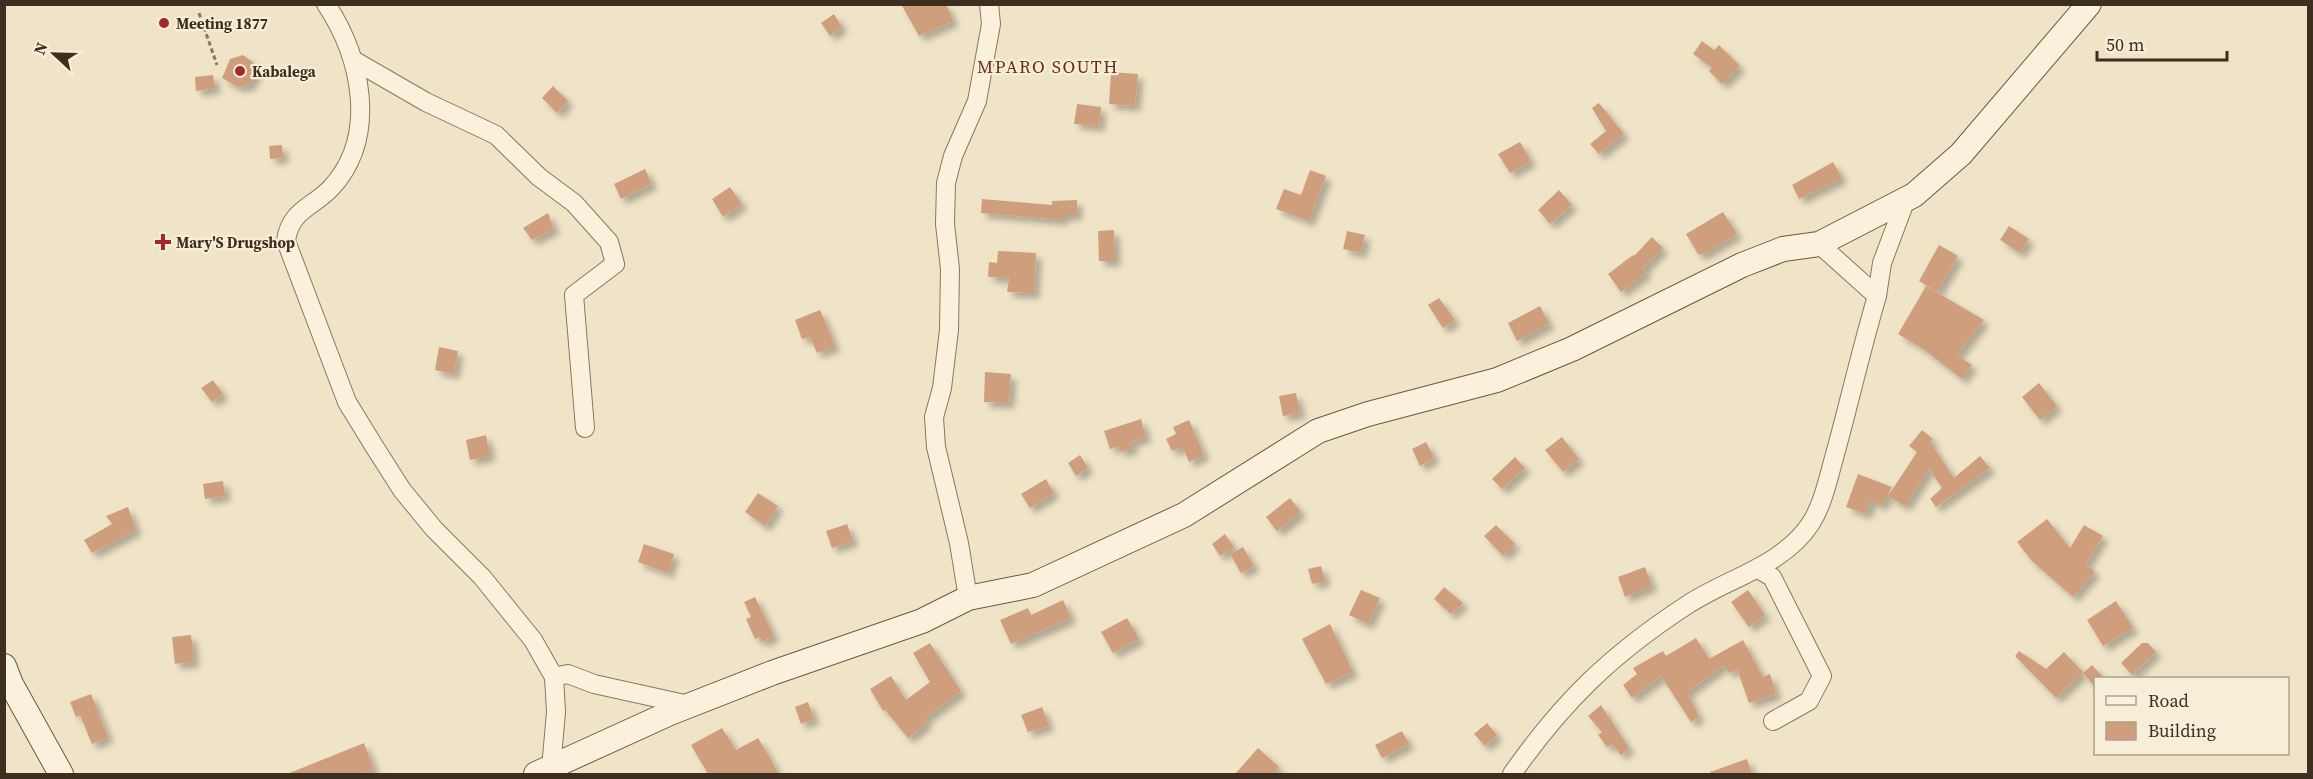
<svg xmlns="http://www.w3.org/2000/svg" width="2313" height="779" font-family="'Source Serif 4',serif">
<defs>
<filter id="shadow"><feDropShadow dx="5.5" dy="5.5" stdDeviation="3" flood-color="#0004"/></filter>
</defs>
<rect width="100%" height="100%" fill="#f0e4c8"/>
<g fill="#cf9f7d" filter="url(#shadow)">
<path d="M901,4h45l7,17 -34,15z"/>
<path d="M834,14l8,13 -12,9 -9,-13z"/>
<path d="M1702,41l12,9 5,-5 21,21 -18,18 -13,-13 3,-3 -19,-14z"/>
<path d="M243,55l11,8 2,10 -7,12 -11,2 -16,-9 8,-19z"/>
<path d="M1111,72l27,2 -3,32 -26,-2z"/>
<path d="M213,75l2,13 -19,3 -1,-14z"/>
<path d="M553,86l15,15 -11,12 -15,-15z"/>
<path d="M1599,103l25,31 -25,20 -9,-10 16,-13 -14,-23z"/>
<path d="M1077,104l24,3 -2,19 -25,-2z"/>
<path d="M1520,142l11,19 -21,12 -12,-19z"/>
<path d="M282,145l1,13 -13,1 -1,-13z"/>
<path d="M1833,162l9,16 -43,21 -7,-14z"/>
<path d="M645,169l7,15 -31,15 -7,-15z"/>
<path d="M1310,170l16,6 -17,45 -33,-12 8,-20 17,6z"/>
<path d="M730,187l12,17 -19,13 -11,-18z"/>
<path d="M1559,190l13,15 -22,19 -12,-14z"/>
<path d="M982,199l70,6v-4l25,-1v15h-14v5l-82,-7z"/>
<path d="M1723,212l14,22 -34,20h-5l-12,-20z"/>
<path d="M548,213l6,16 -22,11 -9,-12z"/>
<path d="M2009,226l20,13 -9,14 -20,-13z"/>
<path d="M1114,230l1,31h-16l-1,-30z"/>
<path d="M1347,231l18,4 -4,18 -18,-4z"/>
<path d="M1652,237l11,11 -20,20 3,5 -25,19 -13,-18 25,-19 1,1z"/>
<path d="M1939,245l19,11 -21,36 -18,-11z"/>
<path d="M998,251l38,2 -2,40 -27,-1 2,-14 -21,-1 1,-15 8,1z"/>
<path d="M1926,286l58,34 -27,35 15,10 -10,14 -40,-31 -24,-14z"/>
<path d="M1439,298l16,22 -12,8 -15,-23z"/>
<path d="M1540,306l9,18 -32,17 -9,-18z"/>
<path d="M820,310l15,36 -18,7 -7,-16 -8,2 -7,-19z"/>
<path d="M439,347l19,4 -4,23 -19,-4z"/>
<path d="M985,372l26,2 -2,29 -25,-1z"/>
<path d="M213,380l10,14 -11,8 -11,-14z"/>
<path d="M2039,383l18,23 -17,14 -18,-23z"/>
<path d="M1296,393l4,20 -17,3 -4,-20z"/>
<path d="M1141,419l5,18 -15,5 2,6 -12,4 -2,-6 -9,3 -6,-18z"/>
<path d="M1189,420l15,35 -15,7 -6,-15 -11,4 -6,-12 10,-5 -3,-7z"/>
<path d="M1922,430l11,9 -3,3 24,36 26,-22 10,12 -54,39 -6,-8 12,-11 -13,-19 -24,37 -17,-10 29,-44 -8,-6z"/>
<path d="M486,435l4,21 -20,4 -4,-20z"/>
<path d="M1562,437l17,22 -16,13 -18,-22z"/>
<path d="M1426,442l8,16 -14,8 -8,-17z"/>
<path d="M1080,455l8,13 -12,8 -8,-13z"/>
<path d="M1515,457l10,11 -23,21 -10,-10z"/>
<path d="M1858,474l34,13 -11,19 -10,-6 -5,14 -20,-7z"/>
<path d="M1046,479l8,14 -24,15 -9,-14z"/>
<path d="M223,481l2,15 -20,3 -2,-15z"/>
<path d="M758,493l20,13 -13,20 -20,-14z"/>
<path d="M1290,498l11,14 -24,19 -11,-14z"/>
<path d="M128,507l8,23 -44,23 -8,-13 28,-16 -6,-8z"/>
<path d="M2047,519l23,29 14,-23 19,11 -17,28 9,8 -22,25 -41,-36 -15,-19z"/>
<path d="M847,524l6,17 -21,7 -6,-17z"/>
<path d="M1496,525l19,19 -12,12 -19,-20z"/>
<path d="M1225,534l9,13 -14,9 -8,-12z"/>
<path d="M644,544l30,10 -6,19 -30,-11z"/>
<path d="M1243,547l11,19 -13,7 -11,-19z"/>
<path d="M1321,566l4,15 -13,3 -4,-15z"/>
<path d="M1645,567l7,19 -27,11 -7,-20z"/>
<path d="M1444,587l19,16 -12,11 -17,-15z"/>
<path d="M1361,590l19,8 -12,26 -19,-9z"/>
<path d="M1748,590l17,25 -16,12 -18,-25z"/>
<path d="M755,597l19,39 -12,6 -2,-5 -5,2 -9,-20 5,-2 -7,-15z"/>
<path d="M1063,600l8,18 -60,26 -11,-24 28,-12 3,7z"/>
<path d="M2116,601l17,27 -30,18 -16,-26z"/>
<path d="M1127,618l12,21 -26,14 -12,-21z"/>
<path d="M1330,624l23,48 -27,12 -24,-45z"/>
<path d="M191,635l3,27 -19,2 -3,-27z"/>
<path d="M1696,638l13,21 34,-19 20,37 7,-3 6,20 -27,9 -12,-34 -8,4 -5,-8 -37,27 12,25 -8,5 -30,-46 -29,22 -9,-13 14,-11 -4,-6 30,-17 3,5z"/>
<path d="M930,643l31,48 -37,28 3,4 -19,15 -23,-28 -2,1 -13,-22 21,-13 15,24 24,-18 -17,-29z"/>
<path d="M2142,643h6l8,9 -24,23 -11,-12z"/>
<path d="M2019,651l27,18 18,-17 19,20 -27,26 -41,-42z"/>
<path d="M2092,665l12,13h-8l-1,9 -12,-14z"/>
<path d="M91,694l17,43 -16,7 -12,-29 -4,2 -6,-15z"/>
<path d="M808,702l6,17 -13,5 -6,-17z"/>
<path d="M1601,705l28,43 -8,7 -9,-11 -5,3 -9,-12 4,-3 -14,-16z"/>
<path d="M1042,707l7,19 -21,6 -7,-17z"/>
<path d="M1487,723l10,12 -12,11 -11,-12z"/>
<path d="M722,728l14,22 22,-12 21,36h-71l-17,-29z"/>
<path d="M1402,731l7,13 -27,14 -7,-13z"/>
<path d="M364,743l10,26 -13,5h-74z"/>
<path d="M1258,748l21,19 -7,7h-37z"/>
<path d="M1747,759l5,15h-42v-2z"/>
</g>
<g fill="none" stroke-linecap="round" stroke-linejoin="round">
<defs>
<g id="street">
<path d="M326,4c35,53 53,132 5,184 -19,20 -41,22 -45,53l61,161 27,44 28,44 32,39 48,48 51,63 21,37 14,-3 26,10 95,21"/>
<path d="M355,61l71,41 70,33 43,42 35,26 35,39 6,22 -41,31 11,133"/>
<path d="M1877,296l5,-33 24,-64"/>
<path d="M1758,569l14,8 50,99 -13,25 -36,20"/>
<path d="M968,598l-9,-55 -23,-96 -2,-30 8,-29 7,-58 1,-61 -5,-45 1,-41 7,-27 24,-55 14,-77 -2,-20"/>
<path d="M554,677l2,35 -5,57 5,4"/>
<path d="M1512,774c51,-73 100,-120 175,-169 41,-27 96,-39 124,-82 12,-19 17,-44 23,-65 15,-54 27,-108 43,-162l-58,-52"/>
</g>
<g id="secondary">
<path d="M4,666l7,18 50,90"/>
<path d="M536,774l134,-61 102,-40 150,-52 46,-23 65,-13 151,-70 134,-84 50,-17 129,-34 75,-31 170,-84 41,-16 36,-5 95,-49 47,-41 128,-150"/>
</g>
</defs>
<use href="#street" stroke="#8d765c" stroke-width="20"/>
<use href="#secondary" stroke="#6f573f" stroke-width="26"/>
<path stroke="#8d765c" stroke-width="3" stroke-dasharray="4.5 3" stroke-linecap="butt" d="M199,13l18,52"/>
<use href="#street" stroke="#faf1dc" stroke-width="18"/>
<use href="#secondary" stroke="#faf1dc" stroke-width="24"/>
</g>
<g fill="#9e2a2b" stroke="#f7eed8" stroke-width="2">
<circle cx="164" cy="23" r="6"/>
<circle cx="240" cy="71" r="6"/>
<path d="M160 233h6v6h6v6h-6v6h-6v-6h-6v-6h6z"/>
</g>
<g text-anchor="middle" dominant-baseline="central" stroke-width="4.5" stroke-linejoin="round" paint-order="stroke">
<g font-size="15" font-weight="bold" fill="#3d2e20" stroke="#f7eed8" text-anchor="start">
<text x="176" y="23">Meeting 1877</text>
<text x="252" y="71">Kabalega</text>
<text x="176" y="242">Mary'S Drugshop</text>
</g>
<g font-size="18" letter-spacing="1.5" fill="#6b2e1e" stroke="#f7eed8">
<text x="1048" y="66">MPARO SOUTH</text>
</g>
</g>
<rect width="2313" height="779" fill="none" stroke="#3d2e20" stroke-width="12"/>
<rect x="2094" y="677" width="195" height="78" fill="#f7eed8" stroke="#ada18e" stroke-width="1.5"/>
<rect x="2106" y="696" width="30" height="9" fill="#faf1dc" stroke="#ada18e" stroke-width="1.5"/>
<text x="2148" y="707" font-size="18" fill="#3d2e20">Road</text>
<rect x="2106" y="722" width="30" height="18" fill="#cf9f7d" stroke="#ada18e" stroke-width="1.5"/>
<text x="2148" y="737" font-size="18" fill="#3d2e20">Building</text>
<g transform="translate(54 54) rotate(292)" stroke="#f7eed8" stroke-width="4.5" paint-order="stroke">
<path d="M0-4.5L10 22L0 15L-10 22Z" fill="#3d2e20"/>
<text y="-9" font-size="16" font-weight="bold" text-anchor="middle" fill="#3d2e20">N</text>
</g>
<path d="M2097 51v9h130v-9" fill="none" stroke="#3d2e20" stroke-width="3"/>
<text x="2106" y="51" font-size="18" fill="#3d2e20" stroke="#f7eed8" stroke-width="4.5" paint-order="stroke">50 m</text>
</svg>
